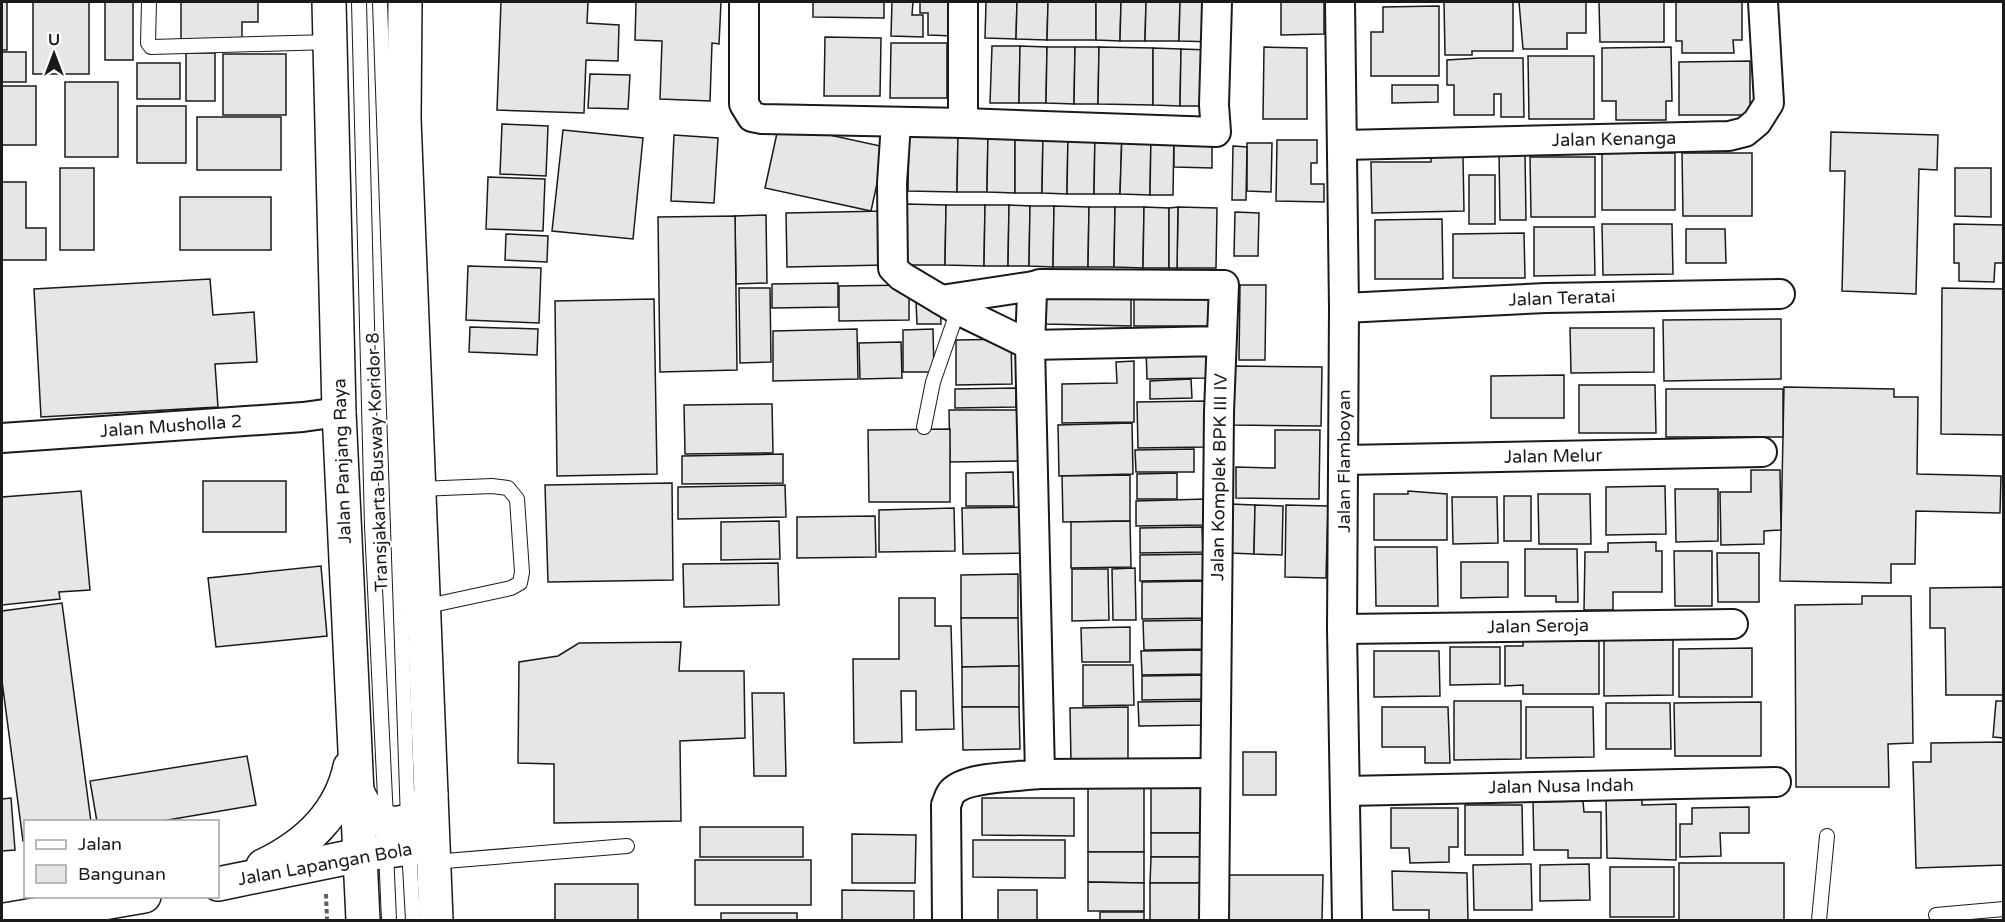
<svg xmlns="http://www.w3.org/2000/svg" width="2005" height="922" font-family="'Varela Round',sans-serif">
<rect width="100%" height="100%" fill="#fff"/>
<g fill="#e6e6e6" stroke="#1a1a1a" stroke-width="1.5">
<rect x="2" y="2" width="5" height="48"/>
<rect x="33" y="2" width="56" height="72"/>
<rect x="105" y="2" width="28" height="58"/>
<path d="M181,2h77v20h-16v21h-61z"/>
<path d="M501,2h87l-1,21 32,2 -1,36 -32,-1 -2,53 -87,-3z"/>
<path d="M636,2h85l-2,42 -7,-1 -2,58 -50,-2 2,-58 -27,-1z"/>
<path d="M813,2h71v16l-71,-1z"/>
<path d="M892,2h21l-1,13h11v22l-32,-1z"/>
<path d="M920,2h35l-1,34 -26,-1v-22h-8z"/>
<path d="M986,2h31l-1,37 -31,-1z"/>
<path d="M1017,2h31l-1,38 -31,-1z"/>
<path d="M1048,2h48v38h-49z"/>
<path d="M1096,2h25l-1,39 -24,-1z"/>
<path d="M1121,2h25l-1,39h-25z"/>
<path d="M1146,2h34l-1,39h-34z"/>
<path d="M1180,2h37l-1,40 -37,-1z"/>
<path d="M1281,2h43v32l-43,1z"/>
<path d="M1444,2h69v49h-41v4h-27z"/>
<path d="M1519,2h67v31h-19v16h-44z"/>
<path d="M1599,2h65v40h-64z"/>
<path d="M1676,2h66v38h-9l1,13h-52v-12h-6z"/>
<path d="M1439,6v70h-68v-44h12v-25z"/>
<path d="M825,37l56,1 -1,58h-56z"/>
<path d="M891,43h56v55h-57z"/>
<path d="M992,46h28l-1,57h-29z"/>
<path d="M1020,46l27,1 -1,56h-27z"/>
<path d="M1047,47h28l-1,57 -28,-1z"/>
<path d="M1075,47h24l-1,57h-24z"/>
<path d="M1099,47l54,1v57l-55,-1z"/>
<path d="M1264,47l43,1v71h-44z"/>
<path d="M1671,47l1,54h-6v19h-50v-19h-14v-53z"/>
<path d="M1153,48l28,1 -1,57 -27,-1z"/>
<path d="M1181,49l29,1 -1,56h-29z"/>
<rect x="2" y="52" width="24" height="30"/>
<rect x="186" y="53" width="29" height="48"/>
<rect x="223" y="54" width="63" height="61"/>
<path d="M1528,56h66v63h-65z"/>
<path d="M1479,58h44l1,59h-23v-23h-7v21h-40v-30h-7v-25z"/>
<path d="M1750,61v54h-71v-53z"/>
<rect x="137" y="63" width="43" height="36"/>
<path d="M590,74l40,1 -2,34 -40,-1z"/>
<rect x="65" y="82" width="53" height="75"/>
<path d="M1392,85h46v17l-46,1z"/>
<rect x="2" y="86" width="34" height="59"/>
<rect x="137" y="106" width="49" height="57"/>
<rect x="197" y="117" width="84" height="53"/>
<path d="M502,124l46,2 -2,50 -46,-2z"/>
<path d="M779,124l106,23 -14,64 -106,-23z"/>
<path d="M563,130l80,8 -10,101 -81,-8z"/>
<path d="M909,131h49l-1,61 -49,-1z"/>
<path d="M958,131l30,1 -1,60h-30z"/>
<path d="M988,132h27v61l-28,-1z"/>
<path d="M1015,132h28l-1,61h-27z"/>
<path d="M1043,132l25,1 -1,61 -25,-1z"/>
<path d="M1831,132l107,3 -1,35 -18,-1 -3,125 -74,-3 3,-120h-15z"/>
<path d="M1068,133h27l-1,61h-27z"/>
<path d="M1095,133h27l-2,61h-26z"/>
<path d="M1122,133l29,1 -1,61 -30,-1z"/>
<path d="M1151,134h23l-1,61h-23z"/>
<path d="M674,135l44,3 -4,65 -43,-2z"/>
<path d="M1277,140h40v23h-6v21h13v18l-48,-1z"/>
<path d="M1247,143h25l-1,49 -24,-1z"/>
<path d="M1174,144h38v24l-38,-1z"/>
<path d="M1233,146l14,1 -1,53h-14z"/>
<path d="M1499,152h26l1,68h-26z"/>
<rect x="1602" y="153" width="73" height="57"/>
<path d="M1682,153h70v63h-69z"/>
<path d="M1431,157h32l1,54 -92,2 -1,-51h60z"/>
<path d="M1530,157h65v60h-64z"/>
<rect x="60" y="168" width="34" height="82"/>
<path d="M1955,168h36v49l-36,-1z"/>
<rect x="1469" y="175" width="26" height="49"/>
<path d="M488,177l57,2 -2,52 -57,-2z"/>
<path d="M2,182h24v46h20v32h-44z"/>
<rect x="180" y="197" width="91" height="53"/>
<path d="M906,204l40,1 -1,60h-39z"/>
<path d="M946,205h39l-1,61 -39,-1z"/>
<path d="M985,205h24l-1,61h-24z"/>
<path d="M1009,205l21,1 -1,60h-21z"/>
<path d="M1030,206h24l-1,61 -24,-1z"/>
<path d="M1054,206l35,1 -1,60h-35z"/>
<path d="M1089,207h26l-1,60h-26z"/>
<path d="M1115,207h29l-1,61 -29,-1z"/>
<path d="M1144,207l25,1v60h-26z"/>
<path d="M1178,207l39,1 -1,60h-39z"/>
<path d="M1178,207l-1,61h-8v-60z"/>
<path d="M885,211l1,54 -99,2 -1,-54z"/>
<path d="M1235,212l24,1 -1,43h-24z"/>
<path d="M766,215l1,68 -31,1 -1,-68z"/>
<path d="M735,216l2,154 -77,2 -2,-155z"/>
<path d="M1442,219l1,60h-68v-59z"/>
<path d="M1602,224h70l1,50 -70,1z"/>
<path d="M1954,224l50,1v38h-9l-1,19 -35,-1v-18h-5z"/>
<path d="M1534,227h60l1,48 -61,1z"/>
<path d="M1686,229h39l1,34h-40z"/>
<path d="M1524,233l1,45h-72v-44z"/>
<path d="M506,234l42,2 -1,26 -42,-2z"/>
<path d="M468,266l73,2 -2,55 -73,-3z"/>
<path d="M210,279l3,36 41,-3 3,50 -42,2 3,43 -177,10 -7,-128z"/>
<path d="M838,283v24l-66,1v-24z"/>
<path d="M909,285v35l-70,1v-35z"/>
<path d="M1240,285h26l-1,75h-26z"/>
<path d="M1046,287l85,1v38l-86,-2z"/>
<path d="M739,288h31l1,74 -31,1z"/>
<path d="M1942,288l62,1v146l-63,-1z"/>
<rect x="1134" y="289" width="77" height="37"/>
<path d="M654,299l3,175 -100,2 -2,-175z"/>
<path d="M940,301l1,23h-24l-1,-22z"/>
<path d="M1781,319v60l-117,2 -1,-61z"/>
<path d="M470,327l68,2 -1,26 -68,-3z"/>
<path d="M1570,328h84v44l-83,1z"/>
<path d="M857,329l1,50 -85,2v-50z"/>
<path d="M933,329l1,43h-31v-42z"/>
<path d="M1011,339l1,45 -56,1v-45z"/>
<path d="M901,342l1,36 -42,1 -1,-36z"/>
<path d="M1206,347l1,31 -60,1 -1,-31z"/>
<path d="M1134,361v61l-72,1v-39l55,-1 -1,-21z"/>
<path d="M1234,366l88,1 -1,59 -88,-1z"/>
<path d="M1564,375v43h-73v-42z"/>
<path d="M1191,379l1,19 -42,1v-18z"/>
<path d="M1579,385h76l1,48h-77z"/>
<path d="M1784,387l110,2v8h24l-1,77 84,2 -1,37 -84,-2 -1,53h-24v19l-111,-2z"/>
<path d="M1016,388v19l-61,1v-19z"/>
<rect x="1666" y="389" width="117" height="48"/>
<path d="M1206,401l1,46 -69,1 -1,-46z"/>
<path d="M772,404l1,49 -88,1 -1,-49z"/>
<path d="M949,410h74l1,51 -74,1z"/>
<path d="M1132,423l1,51 -74,2 -1,-51z"/>
<path d="M950,429v73h-81l-1,-72z"/>
<path d="M1275,430h45l-1,69 -83,-1v-31l39,1z"/>
<path d="M1194,449v23h-58l-1,-22z"/>
<path d="M783,454v29l-101,1v-28z"/>
<path d="M1751,470h29l1,60 -17,1v13l-43,1 -1,-53h31z"/>
<path d="M1013,472l1,34h-48v-33z"/>
<path d="M1177,473v26h-40v-25z"/>
<path d="M1130,475v46l-67,1 -1,-46z"/>
<rect x="203" y="481" width="83" height="51"/>
<path d="M672,483l1,97 -125,2 -3,-97z"/>
<path d="M785,485l1,32 -108,2v-32z"/>
<path d="M1665,486l1,48 -60,1v-48z"/>
<path d="M1675,489h43v52l-42,1z"/>
<path d="M81,491l9,99 -31,2 1,7 -58,6v-108z"/>
<path d="M1408,491l39,3v46h-73v-46h34z"/>
<path d="M1538,494h52l1,50h-52z"/>
<rect x="1504" y="496" width="27" height="45"/>
<path d="M1452,497h45l1,46 -45,1z"/>
<path d="M1206,499v26l-70,1v-25z"/>
<path d="M1230,504l25,1 -1,49 -25,-1z"/>
<path d="M1255,505l28,1 -1,49 -28,-1z"/>
<path d="M1286,505l42,1 -2,72 -41,-1z"/>
<path d="M1031,507v46l-68,1 -1,-46z"/>
<path d="M954,508l1,43 -76,1v-42z"/>
<path d="M875,516l1,41 -79,1v-41z"/>
<path d="M779,521l1,38 -59,1v-38z"/>
<path d="M1130,521l1,46 -60,1v-46z"/>
<path d="M1202,527l1,25 -63,1v-25z"/>
<path d="M1656,542v9h6v41h-49v18h-29l1,-58h23v-9z"/>
<path d="M1375,547h62l1,59h-62z"/>
<path d="M1525,549h52l1,53h-22v-6h-31z"/>
<path d="M1674,551h38v55h-37z"/>
<path d="M1717,553h42v49h-41z"/>
<path d="M1213,554v26l-73,1v-26z"/>
<path d="M1461,562h47v35l-47,1z"/>
<path d="M778,563l1,42 -95,2 -1,-43z"/>
<path d="M321,566l6,70 -111,11 -8,-69z"/>
<path d="M1135,568l1,52h-23l-1,-51z"/>
<path d="M1072,569h36l1,51 -37,1z"/>
<path d="M1018,574v44h-57v-43z"/>
<path d="M1205,581l1,37 -64,1v-37z"/>
<path d="M2004,587v108h-58l-1,-67h-15v-40z"/>
<path d="M1862,596h49l2,147 -25,1 1,43h-93l-1,-182 67,-1z"/>
<path d="M899,598h36v28h16l3,103 -38,1v-39h-15l1,51 -48,1 -1,-84h46z"/>
<path d="M62,603l29,219h-65v19h-3l-21,-160v-70z"/>
<path d="M961,618h57l1,48 -57,1z"/>
<path d="M1209,620l1,29 -66,1 -1,-29z"/>
<path d="M1130,627v35h-48l-1,-34z"/>
<path d="M1604,637h69v58l-69,1z"/>
<path d="M1523,641h76v53h-76v-9l-18,1v-40h18z"/>
<path d="M681,642l-2,29h65l1,67 -65,3 1,80 -127,2v-59l-36,-1 1,-101 39,-6 21,-13z"/>
<path d="M1450,647h50v37l-50,1z"/>
<path d="M1752,648v49h-73v-48z"/>
<path d="M1206,650l1,24 -65,1 -1,-24z"/>
<path d="M1374,651h65l1,45 -66,1z"/>
<path d="M1083,665h50l1,40 -51,1z"/>
<path d="M1019,666v41h-57v-40z"/>
<path d="M1211,675l1,24 -70,1v-24z"/>
<path d="M752,693h32l2,83h-32z"/>
<path d="M1204,701l1,24 -66,1 -1,-24z"/>
<path d="M1454,701h67v58l-67,1z"/>
<path d="M1996,701h8v37l-11,-1z"/>
<path d="M1761,702v54h-86l-1,-53z"/>
<path d="M1606,703h64l1,46h-65z"/>
<path d="M962,707h57l1,42 -57,1z"/>
<path d="M1128,707v54l-57,1 -1,-54z"/>
<path d="M1382,707h66l2,56h-25v-16h-43z"/>
<path d="M1526,707h67l1,50 -68,1z"/>
<path d="M2004,742v123l-88,3 -3,-106h18v-19z"/>
<rect x="1243" y="752" width="33" height="43"/>
<path d="M247,756l9,49 -100,17h-59l-7,-41z"/>
<rect x="1151" y="778" width="51" height="55"/>
<rect x="1088" y="787" width="56" height="65"/>
<path d="M1606,797h36v8l34,-1v56l-69,-2z"/>
<path d="M11,798l4,52 -13,1v-52z"/>
<path d="M982,798h92v38l-92,-1z"/>
<path d="M1583,801l1,11h17v46h-33v-8h-34l-1,-48z"/>
<path d="M1465,805h57l1,50h-58z"/>
<path d="M1749,807v26h-29l1,23 -41,1v-33h12v-16z"/>
<path d="M1391,808h67v39h-9v15l-39,1 -1,-15h-18z"/>
<rect x="700" y="827" width="103" height="30"/>
<path d="M1151,833h51l-1,24h-50z"/>
<path d="M852,834l64,1 -1,48h-63z"/>
<path d="M973,840h92v38l-92,-1z"/>
<path d="M1088,852h56v31l-56,-1z"/>
<path d="M1151,857h50v26h-51z"/>
<rect x="695" y="860" width="116" height="45"/>
<rect x="1679" y="863" width="105" height="57"/>
<path d="M1531,864l1,46h-58l-1,-45z"/>
<path d="M1589,864l1,36 -50,1v-36z"/>
<rect x="1610" y="867" width="64" height="50"/>
<path d="M1392,871l75,2 1,47h-39v-10h-36z"/>
<path d="M1227,875h96l-1,45h-95z"/>
<path d="M1088,882l56,1v28h-56z"/>
<rect x="1150" y="883" width="51" height="37"/>
<rect x="555" y="884" width="83" height="36"/>
<path d="M842,890l72,1v29h-72z"/>
<rect x="998" y="890" width="39" height="30"/>
<rect x="1100" y="912" width="44" height="8"/>
<rect x="721" y="913" width="76" height="7"/>
</g>
<g fill="none" stroke-linecap="round" stroke-linejoin="round">
<defs>
<g id="service">
<path d="M149,2l-1,41 3,4 179,-5"/>
<path d="M359,2l13,524 14,293"/>
<path d="M380,2l28,818"/>
<path d="M924,427l9,-45 25,-72"/>
<path d="M419,489l73,-3 16,2 9,11 5,73 -2,11 -9,5 -88,19"/>
<path d="M409,848l4,72"/>
<path d="M386,851l3,69"/>
<path d="M433,862l194,-16"/>
<path d="M1936,915l68,-6"/>
<path d="M1819,920l8,-84"/>
</g>
<g id="minor">
<path d="M744,2v102l8,13 10,2 201,4v-121"/>
<path d="M1340,2l4,306 -2,321 5,291"/>
<path d="M896,123l-4,60 1,85 8,8 57,34 72,35 10,429c-21,3 -74,2 -88,18 -3,3 -4,9 -6,13l1,115"/>
<path d="M963,123l253,9 -2,-27 3,-103"/>
<path d="M1343,145l386,-9 16,-4 12,-10 12,-19 -6,-101"/>
<path d="M941,300l93,-14"/>
<path d="M1344,308l202,-10 234,-4"/>
<path d="M2,438l301,-21 36,-5"/>
<path d="M1344,460l418,-8"/>
<path d="M1342,629l391,-5"/>
<path d="M1040,774l175,-1"/>
<path d="M1346,791l430,-9"/>
<path d="M1214,920l5,-508 5,-127 -184,-1 -6,2 -2,7 -2,52 191,-4"/>
</g>
<g id="primary">
<path d="M329,2l10,410 24,508"/>
<path d="M405,2l-1,117 32,801"/>
<path d="M356,789c4,9 8,18 15,24 22,21 52,7 60,-19"/>
<path d="M263,866c42,-20 77,-52 87,-99"/>
<path d="M218,884l142,-29 72,-10"/>
<path d="M5,920l139,-24"/>
</g>
</defs>
<use href="#service" stroke="#1a1a1a" stroke-width="16"/>
<use href="#minor" stroke="#1a1a1a" stroke-width="32"/>
<use href="#primary" stroke="#1a1a1a" stroke-width="36"/>
<path stroke="#5f5f5f" stroke-width="4" stroke-dasharray="4.5 3" stroke-linecap="butt" d="M326,894l1,26"/>
<use href="#service" stroke="#fff" stroke-width="14"/>
<use href="#minor" stroke="#fff" stroke-width="28"/>
<use href="#primary" stroke="#fff" stroke-width="33"/>
</g>
<g text-anchor="middle" dominant-baseline="central" stroke-width="4.5" stroke-linejoin="round" paint-order="stroke">
<g font-size="18" fill="#1a1a1a" stroke="#fff">
<text transform="translate(1614 139) rotate(-1)">Jalan Kenanga</text>
<text transform="translate(1562 298) rotate(-2)">Jalan Teratai</text>
<text transform="translate(171 426) rotate(-4)">Jalan Musholla 2</text>
<text transform="translate(1553 456) rotate(-1)">Jalan Melur</text>
<text transform="translate(342 461) rotate(-92)">Jalan Panjang Raya</text>
<text transform="translate(1344 461) rotate(-90)">Jalan Flamboyan</text>
<text transform="translate(377 462) rotate(-92)">Transjakarta Busway Koridor 8</text>
<text transform="translate(1219 477) rotate(-89)">Jalan Komplek BPK III IV</text>
<text transform="translate(1538 626) rotate(-1)">Jalan Seroja</text>
<text transform="translate(1561 786) rotate(-1)">Jalan Nusa Indah</text>
<text transform="translate(325 864) rotate(-10)">Jalan Lapangan Bola</text>
</g>
</g>
<rect width="2005" height="922" fill="none" stroke="#1a1a1a" stroke-width="6"/>
<rect x="24" y="820" width="195" height="78" fill="#ffffff" stroke="#a3a3a3" stroke-width="1.5"/>
<rect x="36" y="840" width="30" height="9" fill="#ffffff" stroke="#a3a3a3" stroke-width="1.5"/>
<text x="78" y="850" font-size="18" fill="#1a1a1a">Jalan</text>
<rect x="36" y="865" width="30" height="18" fill="#e6e6e6" stroke="#a3a3a3" stroke-width="1.5"/>
<text x="78" y="880" font-size="18" fill="#1a1a1a">Bangunan</text>
<g transform="translate(54 54)" stroke="#ffffff" stroke-width="4.5" paint-order="stroke">
<path d="M0-4.5L10 22L0 15L-10 22Z" fill="#1a1a1a"/>
<text y="-9" font-size="16" font-weight="bold" text-anchor="middle" fill="#1a1a1a">U</text>
</g>
</svg>
